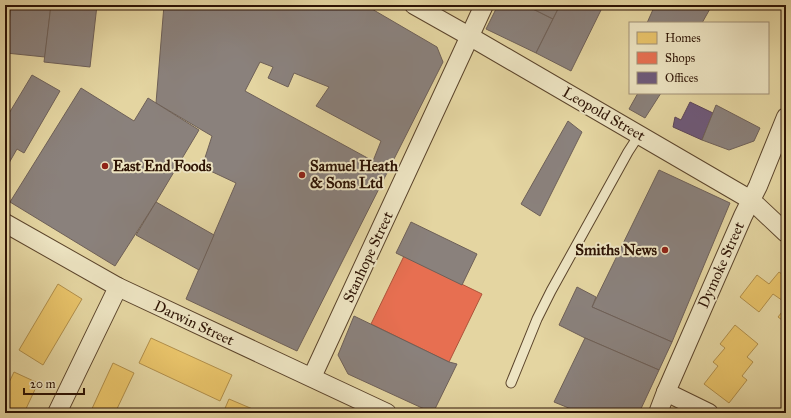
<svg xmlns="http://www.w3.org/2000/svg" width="791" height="418" font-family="'IM FELL Great Primer',serif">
<rect width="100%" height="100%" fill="#e4d5a1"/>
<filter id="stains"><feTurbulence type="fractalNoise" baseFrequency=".005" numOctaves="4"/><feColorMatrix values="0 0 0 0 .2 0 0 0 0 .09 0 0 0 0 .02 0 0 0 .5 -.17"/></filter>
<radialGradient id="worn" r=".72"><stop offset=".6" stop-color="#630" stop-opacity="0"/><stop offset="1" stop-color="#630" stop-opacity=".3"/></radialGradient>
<g fill="#e9c46a" stroke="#b18f4b">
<path d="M779,272l7,5v26l-13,-9 -14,18 -19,-15 17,-22 12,9z"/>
<path d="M58,284l24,15 -39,66 -24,-15z"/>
<path d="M786,307v16l-8,-6z"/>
<path d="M735,325l23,19 -11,13 6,5 -11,14 5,4 -18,23 -25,-19 14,-18 -5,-4 12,-14 -5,-4z"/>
<path d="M151,338l81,37 -12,26 -81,-38z"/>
<path d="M113,363l21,10 -19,40h-25z"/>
<path d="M14,372l24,11 -14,30h-19v-22z"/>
<path d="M229,399l26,11 -1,3h-31z"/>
</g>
<path fill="#e76f51" stroke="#af533a" d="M404,256l78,38 -33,68 -78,-38z"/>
<path fill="#6d597a" stroke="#5a4457" d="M690,102l23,11 -11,27 -29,-13 2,-10 6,3z"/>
<g fill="#8a817c" stroke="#6e6058" fill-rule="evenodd">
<path d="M5,5h6l-5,48h-1z"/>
<path d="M11,5h40l-6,52 -39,-4z"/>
<path d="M51,5h46l-7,62 -46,-5z"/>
<path d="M164,5h201l72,42 6,15 -146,289 -111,-52 50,-116 -34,-16 10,-31 -56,-33zM260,62l13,5 -5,11 20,9 6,-14 35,14 -13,19 65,35 -8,20 -128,-70z"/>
<path d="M498,5h27l28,14 -17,34 -50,-24z"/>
<path d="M525,5h35l-7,14z"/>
<path d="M560,5h35l7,3 -31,63 -35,-18z"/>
<path d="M655,5h52l4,2 -9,16h-55z"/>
<path d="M32,75l28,16 -36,62 -7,-4 -12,21v-50z"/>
<path d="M81,88l53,33 14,-23 51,32 -43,72 -41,64 -105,-64z"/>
<path d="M638,93h23l-16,25 -16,-9z"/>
<path d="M716,105l44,23 -6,13 -25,9 -27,-10z"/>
<path d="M568,121l14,11 -42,84 -19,-12z"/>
<path d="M659,170l71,33 -58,139 -80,-35z"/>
<path d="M156,202l58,33 -15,35 -63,-35z"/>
<path d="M411,222l66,32 -15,31 -66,-32z"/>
<path d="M577,287l19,10 -4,10 80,35 -13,28 -74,-32 -26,-13z"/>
<path d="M354,316l95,46 8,2 -24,49 -85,-39 -10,-19z"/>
<path d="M585,338l74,32 -20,43h-58l-27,-11z"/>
</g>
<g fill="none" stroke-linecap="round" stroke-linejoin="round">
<defs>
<path id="lane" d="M511,383l26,-64 14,-28 77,-139 11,-17"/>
<g id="street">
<path d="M414,5l55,31 282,164 35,33"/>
<path d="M5,223l113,64 269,126"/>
<path d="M312,377l150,-324 22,-48"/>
<path d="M666,392l43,21"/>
<path d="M57,413l61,-126"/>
<path d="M658,413l8,-21 77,-176 15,-30 28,-69"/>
</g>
</defs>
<use href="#lane" stroke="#5b442b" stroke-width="11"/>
<use href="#street" stroke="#5b442b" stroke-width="20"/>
<use href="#lane" stroke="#ede4c2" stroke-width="9"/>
<use href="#street" stroke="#ede4c2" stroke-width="18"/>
</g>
<g fill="#8f2418" stroke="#ede4c2" stroke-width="1.5">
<circle cx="105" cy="166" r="4"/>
<circle cx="302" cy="175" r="4"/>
<circle cx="665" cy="250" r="4"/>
</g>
<g text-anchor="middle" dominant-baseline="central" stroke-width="4" stroke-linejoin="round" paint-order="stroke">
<g font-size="15" fill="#2d1304" stroke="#ede4c2">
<text transform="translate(604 114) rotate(30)">Leopold Street</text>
<text transform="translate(368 257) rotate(-65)">Stanhope Street</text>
<text transform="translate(721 265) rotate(-66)">Dymoke Street</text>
<text transform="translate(194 323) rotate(25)">Darwin Street</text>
</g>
<g font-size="15" font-weight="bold" fill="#2d1304" stroke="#ede4c2" text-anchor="start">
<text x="113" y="166">East End Foods</text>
<text x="310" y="166">Samuel Heath<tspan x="310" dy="17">&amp; Sons Ltd</tspan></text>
<text x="657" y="250" text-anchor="end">Smiths News</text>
</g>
</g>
<rect width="791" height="418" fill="none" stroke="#e4d5a1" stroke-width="20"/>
<rect x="6" y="6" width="779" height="406" fill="none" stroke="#2d1304" stroke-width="2"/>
<rect x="10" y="10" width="771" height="398" fill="none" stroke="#2d1304"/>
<rect x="629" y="22" width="140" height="72" fill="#ede4c2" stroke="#a09076"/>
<rect x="637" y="32" width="20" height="12" fill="#e9c46a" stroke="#a09076"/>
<text x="665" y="42" font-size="12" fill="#2d1304">Homes</text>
<rect x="637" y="52" width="20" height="12" fill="#e76f51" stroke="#a09076"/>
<text x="665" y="62" font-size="12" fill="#2d1304">Shops</text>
<rect x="637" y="72" width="20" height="12" fill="#6d597a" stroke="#a09076"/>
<text x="665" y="82" font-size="12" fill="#2d1304">Offices</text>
<path d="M24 388v6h60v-6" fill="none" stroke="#2d1304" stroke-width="2"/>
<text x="30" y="388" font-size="12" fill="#2d1304" stroke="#ede4c2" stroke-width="3" paint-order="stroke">20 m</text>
<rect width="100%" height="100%" filter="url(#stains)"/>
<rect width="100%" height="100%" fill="url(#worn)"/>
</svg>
